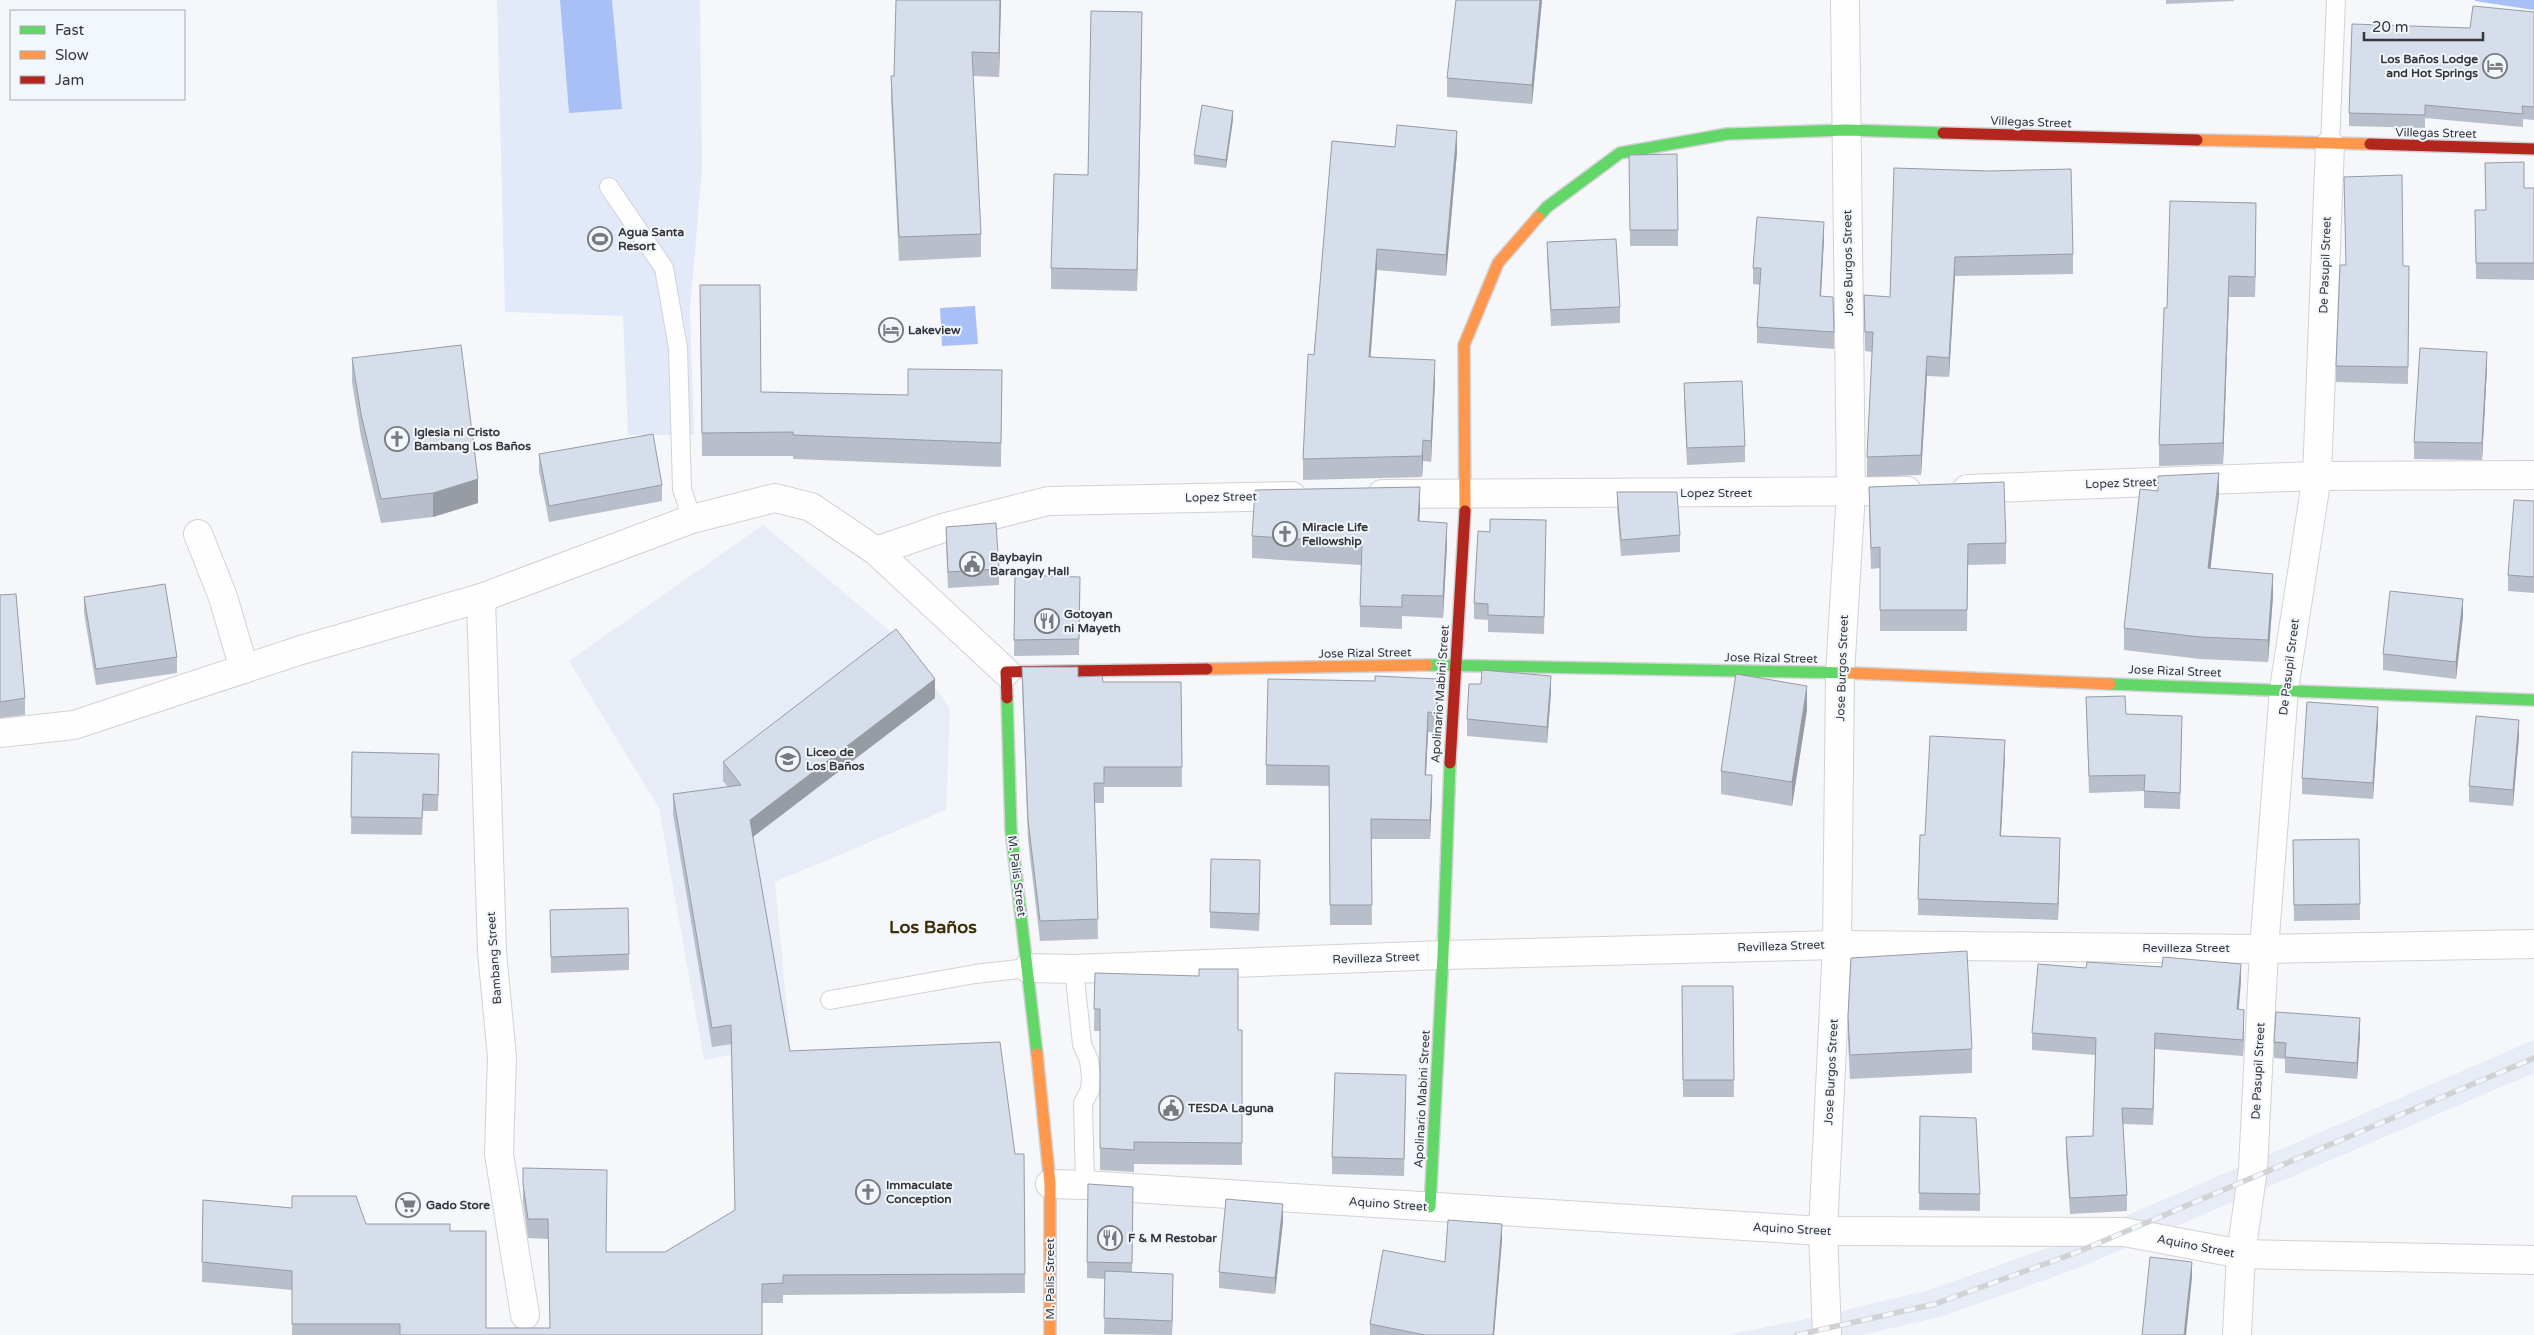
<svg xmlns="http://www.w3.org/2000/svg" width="2534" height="1335" font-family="'Varela Round',sans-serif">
<rect width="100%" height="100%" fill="#f5f7fa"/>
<g fill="#e8ecf6">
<path d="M763,525l140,117 47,67 -4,101 -171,72 15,162 -86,16 -45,-252 -90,-147z"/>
<path d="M2534,1040v33l-453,194 -141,50 -78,18h-135l99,-20 103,-25 141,-50z"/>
</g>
<path fill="#e2e9f9" d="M497,0h203l2,168 -12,142 4,125h-66l-5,-119 -118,-4z"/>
<g fill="#a9c0f7">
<path d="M560,0h52l10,109 -53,4z"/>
<path d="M2534,0v10l-59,-9v-1z"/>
<path d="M975,306l3,38 -36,2 -2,-38z"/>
</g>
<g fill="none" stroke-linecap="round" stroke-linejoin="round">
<defs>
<g id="lane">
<path d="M2330,145l6,-145"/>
<path d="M609,187l55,81 14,80 4,141 10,30"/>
<path d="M1074,969l8,75 7,16 2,17 -1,13 -7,13 2,82"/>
<path d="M830,1000l145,-26 53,-6"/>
</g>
<g id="street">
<path d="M1967,489l350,-13 217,-1"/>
<path d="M1382,494l525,-3"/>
<path d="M198,534l25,63 21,72"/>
<path d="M876,551l70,-24 102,-26 244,-5"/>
<path d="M481,598l11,354 10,105 -3,97 26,161"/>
<path d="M0,733l74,-8 227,-75 180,-52 211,-79 83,-21 36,9 65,44 130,121"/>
<path d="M1028,968l46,1 369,-14 394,-10 427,4 270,-5"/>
<path d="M1050,1184l35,1 738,46 301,1 117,22 293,6"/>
<path d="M1827,1335l-4,-104 14,-286 3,-272 11,-180 -6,-493"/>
<path d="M2237,1335l4,-81 12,-85 11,-220 20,-260 33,-213 13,-331"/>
</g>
<g id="fast">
<path d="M1538,217l9,-10 73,-54 107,-19 119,-4 97,3"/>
<path d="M1427,665l424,8"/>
<path d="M2110,684l424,16"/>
<path d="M1007,698l4,132 26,224"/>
<path d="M1430,1207l13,-252 7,-192"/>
</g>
<g id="slow">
<path d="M2197,140l173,4"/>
<path d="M1465,511l-1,-166 34,-82 40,-46"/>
<path d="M1207,669l220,-4"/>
<path d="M1851,673l259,11"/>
<path d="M1037,1054l13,130v151"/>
</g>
<g id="jam">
<path d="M1943,133l254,7"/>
<path d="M2370,144l164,5"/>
<path d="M1007,698l-1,-26 201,-3"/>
<path d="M1450,763l15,-252"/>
</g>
</defs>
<use href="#lane" stroke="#d1d2d5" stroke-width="20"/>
<use href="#street" stroke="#d1d2d5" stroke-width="30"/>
<use href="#fast" stroke="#d1d2d5" stroke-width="14"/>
<use href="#slow" stroke="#d1d2d5" stroke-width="14"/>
<use href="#jam" stroke="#d1d2d5" stroke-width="14"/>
<use href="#lane" stroke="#fefefe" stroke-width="18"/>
<use href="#street" stroke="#fefefe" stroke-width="28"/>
<use href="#fast" stroke="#63d668" stroke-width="11"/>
<use href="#slow" stroke="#ff974d" stroke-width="11"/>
<use href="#jam" stroke="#b3261e" stroke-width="11"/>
<defs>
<path id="rail" d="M1797,1335l138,-31 140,-51 459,-195"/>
</defs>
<use href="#rail" stroke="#d2d2d4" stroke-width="5.5"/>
<use href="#rail" stroke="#f2f6fd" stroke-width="4" stroke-dasharray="11" stroke-linecap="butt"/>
</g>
<g fill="#b9bfca">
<path d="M1001,0l-2,77 -26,-1 8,158v23l-82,4 -8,-161v-24h3z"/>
<path d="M1542,0l-10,104 -85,-7v-19z"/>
<path d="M2166,0h68v1l-68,3z"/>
<path d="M2534,12v108l-11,-1v8l-98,-9v10l-76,-2v-13l121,-85z"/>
<path d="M1142,33l-5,258 -86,-2v-21l37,-93z"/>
<path d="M1233,119l-7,49 -32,-4v-9z"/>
<path d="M1332,141l125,11 -11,124 -69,-6 -7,87 65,24 -4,81 -8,-1 -1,16 -119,3v-21l11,-104z"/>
<path d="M1629,155l49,75v16h-48z"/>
<path d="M2485,163l39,25h10v92l-58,-1 -1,-69h11z"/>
<path d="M1894,168l179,86v20l-118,2 -6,101 -22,-1 -6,99 -54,2v-20l5,-105 -7,-1 -1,-56 26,2z"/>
<path d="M2256,224l-1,73h-26l-6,167 -64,2v-21l8,-137z"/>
<path d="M1824,238l-3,58 13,36v17l-77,-6v-16l3,-42 -7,-1v-16z"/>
<path d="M1547,242l73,65v16l-69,3 -4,-68z"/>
<path d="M2403,266h6l-1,118 -72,-2v-16z"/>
<path d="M700,309l61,83 147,3 94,-25 -1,97 -208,-8v-3h-91z"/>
<path d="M352,358l126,145 -45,14 -52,6 -20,-86 -9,-55z"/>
<path d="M2487,368l-5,92 -68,-1v-17z"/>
<path d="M1684,383l61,63v16l-58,3 -3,-65z"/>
<path d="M539,454l123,31v16l-113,21 -10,-51z"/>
<path d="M1869,487l137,56v21l-38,1 -1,66h-87v-63l-9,1 -2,-61z"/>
<path d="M2158,491l61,4 -9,74 63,27 -5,66 -68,-3 -76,-9v-22z"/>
<path d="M1617,492l63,43v17l-59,4 -4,-48z"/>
<path d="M2534,501v92l-26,-2v-16z"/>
<path d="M1420,509l-1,13 28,23 -4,73 -41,-2v13l-42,-2v-21l1,-41 -109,-7v-22z"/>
<path d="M946,527l53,42v16l-51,3 -2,-44z"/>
<path d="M1546,536l-2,98 -56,-2v-12l-14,-1v-16z"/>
<path d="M1015,575l65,18 -1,62 -65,1z"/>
<path d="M0,595l25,103v17l-25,3z"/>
<path d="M84,597l93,60v16l-81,12 -12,-72z"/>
<path d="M2463,616l-7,63 -73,-9v-16z"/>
<path d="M1022,667l56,10 25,5h78l1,105h-78v16h-9l3,136 -58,2 -12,-101 -6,-153z"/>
<path d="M1481,684l70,8 -4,51 -80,-7v-17z"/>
<path d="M2086,697l40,17 56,18 -2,77 -36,-1v-17l-55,2z"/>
<path d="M935,698l-182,139 37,214 225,103h9l1,139 -242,2v8h-21v32h-470v-45l-90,-8 1,-82 163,24 84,7 36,97h64l-2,-89 -20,-1 -5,-35v-35l83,84h59l70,-41 -4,-167 -19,3 -39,-233v-20l55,-7 -5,-6v-19z"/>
<path d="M1438,698l-2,35 -8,-1 -2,43 6,20 -2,44h-59l1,86h-42l-1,-139 -63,-1v-20z"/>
<path d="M1807,710l-15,96 -71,-12v-23z"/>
<path d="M2378,723l-5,76 -71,-5v-16z"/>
<path d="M2519,736l-6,70 -44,-4v-16z"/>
<path d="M352,752l87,2 -1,57h-15l-1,24 -71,-1z"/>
<path d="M2005,756l-4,80 59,18 -2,66 -140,-5v-16l7,-64z"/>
<path d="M2359,839l1,81 -66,1 -1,-81z"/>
<path d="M1260,877l-1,54 -49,-3v-16z"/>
<path d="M550,910l79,44v16l-78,3z"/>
<path d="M1095,973l143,57h4v135l-108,-1v8l-34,-2v-139h-6z"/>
<path d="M2241,980l-2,29 5,17 -1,30 -88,-7 -2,76 -30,-1 4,71v16l-57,3 -4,-60v-17l27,-1 2,-81 -63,-5v-17z"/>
<path d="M1682,986h51l1,111h-51z"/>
<path d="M1848,1017l124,32v24l-122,6 -2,-38z"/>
<path d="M2360,1035l-3,44 -72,-6v-14l-11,-1v-16z"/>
<path d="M1406,1092l-2,84 -72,-2v-17z"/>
<path d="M1920,1116l60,78v17l-61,-1z"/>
<path d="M1133,1204l-1,68 41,19 -1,44 -68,-1 1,-55 -18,-1v-16z"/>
<path d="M1283,1221l-8,73 -56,-6v-16z"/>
<path d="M1502,1240l-8,95h-124v-11l75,-62z"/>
</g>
<g fill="#969ba4">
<path d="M1000,0h1l-2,77v-24z"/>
<path d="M1540,0h2l-10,104v-19z"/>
<path d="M1142,12v21l-5,258v-21z"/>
<path d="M1233,111v8l-7,49v-8z"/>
<path d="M1457,131v21l-11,124v-21z"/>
<path d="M2256,203v21l-1,73v-20z"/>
<path d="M1824,222v16l-4,74v-16z"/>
<path d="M1377,249v21l-8,108v-21z"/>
<path d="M1955,257v19l-6,101v-19z"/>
<path d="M2229,276v21l-6,167v-21z"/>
<path d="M2487,352v16l-5,92v-17z"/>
<path d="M1927,356v20l-6,99v-20z"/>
<path d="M1435,360v21l-4,81v-21z"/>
<path d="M1423,440v21l-1,16v-21z"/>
<path d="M2219,473v22l-11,95v-22z"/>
<path d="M478,479v24l-45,14v-24z"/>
<path d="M1420,487v22l-2,34v-22z"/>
<path d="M1447,523v22l-4,73v-22z"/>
<path d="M2273,574v22l-5,66v-22z"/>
<path d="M2463,599v17l-7,63v-17z"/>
<path d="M1551,676v16l-4,51v-16z"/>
<path d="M935,679v19l-185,141v-19z"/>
<path d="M1438,679v19l-2,35v-20z"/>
<path d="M1807,686v24l-15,96v-24z"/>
<path d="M2378,707v16l-5,76v-16z"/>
<path d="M1428,712v20l-3,63v-20z"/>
<path d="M2519,720v16l-6,70v-16z"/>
<path d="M2005,740v16l-5,97v-17z"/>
<path d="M1432,775v20l-2,44v-19z"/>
<path d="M2060,838v16l-2,66v-16z"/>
<path d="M1260,860v17l-1,54v-17z"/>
<path d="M2241,964v16l-4,46v-17z"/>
<path d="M2244,1010v16l-1,30v-16z"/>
<path d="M2360,1018v17l-3,44v-16z"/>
<path d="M2155,1033v16l-2,76v-16z"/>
<path d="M1283,1204v17l-8,73v-16z"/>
<path d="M1502,1224v16l-8,95h-1z"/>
<path d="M2192,1262v16l-6,57h-2z"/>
<path d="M1173,1274v17l-1,44v-14z"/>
</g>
<g fill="#d7deeb" stroke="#969ba4">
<path d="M896,0h104l-1,53 -27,-1 9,182 -82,3 -8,-161h3z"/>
<path d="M1456,0h84l-8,85 -85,-7z"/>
<path d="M2473,6l61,6v95l-12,-1 1,8 -98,-9v10l-76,-2 3,-89 118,4z"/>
<path d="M1091,11l51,1 -5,258 -86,-2 3,-94 34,1z"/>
<path d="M1202,105l31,6 -7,49 -32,-5z"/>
<path d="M1397,125l60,6 -11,124 -69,-6 -8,108 66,3 -4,81 -8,-1 -1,16 -119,3 5,-105 6,1 18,-214 63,6z"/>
<path d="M1677,154l1,76h-48l-1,-75z"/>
<path d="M2524,162v26h10v75h-58l-1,-53h11l-1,-47z"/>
<path d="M1894,168l95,3 82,-2 2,85 -118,3 -6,101 -22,-2 -6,99 -54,2 6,-125h-8l-1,-37 26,2z"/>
<path d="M2402,175l1,91h6l-1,101 -72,-1 4,-101h6l-2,-88z"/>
<path d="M2170,201l86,2 -1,74 -26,-1 -6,167 -64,2 5,-137h3z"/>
<path d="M1757,217l67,5 -4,74 13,1 1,35 -77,-5 4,-59h-8z"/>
<path d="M1616,239l4,68 -69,3 -4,-68z"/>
<path d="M700,285h60l1,107 147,3v-26l94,1 -1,73 -208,-8v-3l-91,1z"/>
<path d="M461,345l17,134 -45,14 -52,6 -20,-85 -9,-56z"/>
<path d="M2420,348l67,4 -5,91 -68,-1z"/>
<path d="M1742,381l3,65 -58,2 -3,-65z"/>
<path d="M653,434l9,51 -113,21 -10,-52z"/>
<path d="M2219,473l-11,95 65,6 -5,66 -68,-3 -76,-9 16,-139 18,2v-15z"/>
<path d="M2004,482l2,61 -38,1 -1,66h-87v-63l-9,1 -2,-61z"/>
<path d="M1420,487l-2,34 29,2 -4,73 -41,-1v12l-42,-1 2,-63 -110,-7 3,-46z"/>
<path d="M1617,492h60l3,43 -59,5z"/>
<path d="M2514,500l20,1v76l-26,-2z"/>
<path d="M1490,519l56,1 -2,97 -56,-2v-11l-14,-1 4,-72 12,1z"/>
<path d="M996,523l3,46 -51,3 -2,-45z"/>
<path d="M1015,575l65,2 -1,62 -65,1z"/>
<path d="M165,584l12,73 -81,12 -12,-72z"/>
<path d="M2390,591l73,8 -7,63 -73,-8z"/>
<path d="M16,594l9,104 -25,4v-107z"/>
<path d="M896,629l39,50 -185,141 40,231 210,-9 15,112h9l1,120 -242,1v8l-21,1v51h-362v-11h-108v-53l-90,-9 1,-62 89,8v-12h64l10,28h84v7h36v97h64l-2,-109h-20l-5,-35v-16l84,2 -1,82h59l70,-42 -4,-185 -19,3 -39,-234 68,-9 -18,-23z"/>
<path d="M1022,667h56v10l24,-1 1,6h78l1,85h-78v16h-10l4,136 -58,2 -12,-101z"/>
<path d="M1482,670l69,6 -4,51 -80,-8 2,-35h12z"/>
<path d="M1736,674l71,12 -15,96 -71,-11z"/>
<path d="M1375,676l63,3 -2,34 -8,-1 -3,63h7l-2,45 -59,-1 1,86h-42l-1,-139 -63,-1 2,-86 107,2z"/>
<path d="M2125,696l1,18 56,2 -2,77 -36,-2 1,-16 -56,1 -3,-79z"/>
<path d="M2307,702l71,5 -5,76 -71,-5z"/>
<path d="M2476,716l43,4 -6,70 -44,-4z"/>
<path d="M1930,736l75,4 -5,96 60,2 -2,66 -140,-5 2,-64h5z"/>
<path d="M352,752l87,2 -1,41 -15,-1 -1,24 -71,-1z"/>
<path d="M2359,839l1,65 -66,1 -1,-65z"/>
<path d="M1211,859l49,1 -1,54 -49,-2z"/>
<path d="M628,908l1,46 -78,3 -1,-47z"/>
<path d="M1967,951l5,98 -122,6 -2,-38 3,-59z"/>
<path d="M2163,957l78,7 -4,45 7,1 -1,30 -88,-7 -2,76 -31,-1 5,87 -57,3 -4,-61 27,-1 3,-98 -64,-5 6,-69 48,4 1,-6 75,5z"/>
<path d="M1199,969h39v61h4v113l-108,-1v8l-34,-2v-139h-6l1,-36 104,3z"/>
<path d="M1682,986h51l1,94h-51z"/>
<path d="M2276,1012l84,6 -3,45 -72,-6 1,-14 -12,-1z"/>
<path d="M1335,1073l71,2 -2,84 -72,-2z"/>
<path d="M1920,1116l56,2 4,76 -61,-1z"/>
<path d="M1088,1184l45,3 -1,76 -45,-1z"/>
<path d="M1226,1199l57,5 -8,74 -56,-6z"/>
<path d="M1448,1220l54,4 -9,111h-68l-55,-11 13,-74 62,12z"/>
<path d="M2150,1257l42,5 -8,73h-42z"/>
<path d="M1105,1271l68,3 -1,47 -68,-3z"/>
</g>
<defs>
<symbol id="hotel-ring" viewBox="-11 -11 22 22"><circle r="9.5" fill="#f2f6fd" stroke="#797a7d" stroke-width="1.5"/><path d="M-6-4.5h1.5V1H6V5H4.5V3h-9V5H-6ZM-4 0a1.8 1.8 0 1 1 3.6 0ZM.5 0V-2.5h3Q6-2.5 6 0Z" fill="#797a7d"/></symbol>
<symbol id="stadium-ring" viewBox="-11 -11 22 22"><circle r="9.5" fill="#f2f6fd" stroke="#797a7d" stroke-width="1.5"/><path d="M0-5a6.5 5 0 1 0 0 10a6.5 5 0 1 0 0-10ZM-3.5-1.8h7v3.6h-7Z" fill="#797a7d"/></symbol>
<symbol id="church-ring" viewBox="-11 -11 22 22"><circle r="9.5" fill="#f2f6fd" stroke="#797a7d" stroke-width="1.5"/><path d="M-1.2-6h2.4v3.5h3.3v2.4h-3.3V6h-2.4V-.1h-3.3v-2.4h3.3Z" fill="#797a7d"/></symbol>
<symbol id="civic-ring" viewBox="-11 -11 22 22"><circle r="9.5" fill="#f2f6fd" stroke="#797a7d" stroke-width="1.5"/><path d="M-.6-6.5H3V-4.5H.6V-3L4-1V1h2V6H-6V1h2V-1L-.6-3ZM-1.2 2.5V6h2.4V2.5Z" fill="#797a7d"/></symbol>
<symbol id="restaurant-ring" viewBox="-11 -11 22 22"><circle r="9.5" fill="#f2f6fd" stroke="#797a7d" stroke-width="1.5"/><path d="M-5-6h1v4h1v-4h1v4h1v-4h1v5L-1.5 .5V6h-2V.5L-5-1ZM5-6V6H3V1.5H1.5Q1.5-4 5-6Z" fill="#797a7d"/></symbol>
<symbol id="school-ring" viewBox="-11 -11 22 22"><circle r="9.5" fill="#f2f6fd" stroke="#797a7d" stroke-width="1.5"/><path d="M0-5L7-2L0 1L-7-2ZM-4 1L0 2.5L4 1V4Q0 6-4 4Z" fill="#797a7d"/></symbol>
<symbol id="supermarket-ring" viewBox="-11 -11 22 22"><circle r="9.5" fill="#f2f6fd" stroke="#797a7d" stroke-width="1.5"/><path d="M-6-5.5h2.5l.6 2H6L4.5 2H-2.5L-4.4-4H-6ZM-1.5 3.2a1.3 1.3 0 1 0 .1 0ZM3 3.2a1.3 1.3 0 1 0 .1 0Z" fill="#797a7d"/></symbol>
</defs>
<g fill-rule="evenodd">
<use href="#hotel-ring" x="2481" y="52" width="28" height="28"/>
<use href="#stadium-ring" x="586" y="225" width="28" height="28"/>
<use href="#hotel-ring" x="877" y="316" width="28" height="28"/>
<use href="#church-ring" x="383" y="425" width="28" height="28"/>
<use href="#church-ring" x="1271" y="520" width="28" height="28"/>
<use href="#civic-ring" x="958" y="550" width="28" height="28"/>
<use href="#restaurant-ring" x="1033" y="607" width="28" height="28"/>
<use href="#school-ring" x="774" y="745" width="28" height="28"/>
<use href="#civic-ring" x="1157" y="1094" width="28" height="28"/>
<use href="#church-ring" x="854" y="1178" width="28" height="28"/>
<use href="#supermarket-ring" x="394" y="1191" width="28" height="28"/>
<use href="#restaurant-ring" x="1096" y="1224" width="28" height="28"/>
</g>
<g text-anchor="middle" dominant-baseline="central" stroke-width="4" stroke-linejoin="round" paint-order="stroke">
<g font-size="12" font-weight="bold" fill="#36373a" stroke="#f2f6fd" text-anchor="start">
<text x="2478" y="59" text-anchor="end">Los Baños Lodge<tspan x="2478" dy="14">and Hot Springs</tspan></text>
<text x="618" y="232">Agua Santa<tspan x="618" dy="14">Resort</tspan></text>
<text x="908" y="330">Lakeview</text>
<text x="414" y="432">Iglesia ni Cristo<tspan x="414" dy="14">Bambang Los Baños</tspan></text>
<text x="1302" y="527">Miracle Life<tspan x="1302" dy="14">Fellowship</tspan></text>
<text x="990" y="557">Baybayin<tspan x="990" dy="14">Barangay Hall</tspan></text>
<text x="1064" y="614">Gotoyan<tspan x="1064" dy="14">ni Mayeth</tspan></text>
<text x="806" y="752">Liceo de<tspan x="806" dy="14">Los Baños</tspan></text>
<text x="1188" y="1108">TESDA Laguna</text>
<text x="886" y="1185">Immaculate<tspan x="886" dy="14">Conception</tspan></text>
<text x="426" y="1205">Gado Store</text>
<text x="1128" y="1238">F &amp; M Restobar</text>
</g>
<g font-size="12" fill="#36373a" stroke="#f2f6fd">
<text transform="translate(2031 122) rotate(2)">Villegas Street</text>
<text transform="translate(2436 133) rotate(1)">Villegas Street</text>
<text transform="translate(1848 263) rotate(-91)">Jose Burgos Street</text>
<text transform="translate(2325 265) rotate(-88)">De Pasupil Street</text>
<text transform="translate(2121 483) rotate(-2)">Lopez Street</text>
<text x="1716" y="493">Lopez Street</text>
<text transform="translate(1221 497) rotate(-1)">Lopez Street</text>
<text transform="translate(1365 653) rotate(-1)">Jose Rizal Street</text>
<text transform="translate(1771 658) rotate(1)">Jose Rizal Street</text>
<text transform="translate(2289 667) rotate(-83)">De Pasupil Street</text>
<text transform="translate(1842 668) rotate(-88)">Jose Burgos Street</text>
<text transform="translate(2175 671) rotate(2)">Jose Rizal Street</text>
<text transform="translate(1440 694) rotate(-86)">Apolinario Mabini Street</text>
<text transform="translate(1017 876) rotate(83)">M. Palis Street</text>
<text transform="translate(1781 946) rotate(-2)">Revilleza Street</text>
<text x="2186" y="948">Revilleza Street</text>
<text transform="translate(494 958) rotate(-94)">Bambang Street</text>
<text transform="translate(1376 958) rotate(-2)">Revilleza Street</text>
<text transform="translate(2258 1071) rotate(-87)">De Pasupil Street</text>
<text transform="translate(1831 1072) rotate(-87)">Jose Burgos Street</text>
<text transform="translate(1422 1099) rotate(-87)">Apolinario Mabini Street</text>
<text transform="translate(1388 1204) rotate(4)">Aquino Street</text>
<text transform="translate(1792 1229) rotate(3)">Aquino Street</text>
<text transform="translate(2196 1246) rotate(11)">Aquino Street</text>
<text transform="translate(1050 1279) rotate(-90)">M. Palis Street</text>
</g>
<g font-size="18" font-weight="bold" fill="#3e2e04" stroke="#f2f6fd">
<text x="933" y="927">Los Baños</text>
</g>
</g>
<rect x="10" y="10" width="175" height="90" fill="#f2f6fd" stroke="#a7aaaf"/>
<rect x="20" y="26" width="25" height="8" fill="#63d668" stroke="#a7aaaf"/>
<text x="55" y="35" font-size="15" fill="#36373a">Fast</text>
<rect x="20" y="51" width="25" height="8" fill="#ff974d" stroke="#a7aaaf"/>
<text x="55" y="60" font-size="15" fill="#36373a">Slow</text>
<rect x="20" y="76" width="25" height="8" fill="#b3261e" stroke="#a7aaaf"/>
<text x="55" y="85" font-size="15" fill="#36373a">Jam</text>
<path d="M2364 32v8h119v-8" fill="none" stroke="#36373a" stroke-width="2.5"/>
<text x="2372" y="32" font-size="15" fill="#36373a" stroke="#f2f6fd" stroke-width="4" paint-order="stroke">20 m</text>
</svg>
